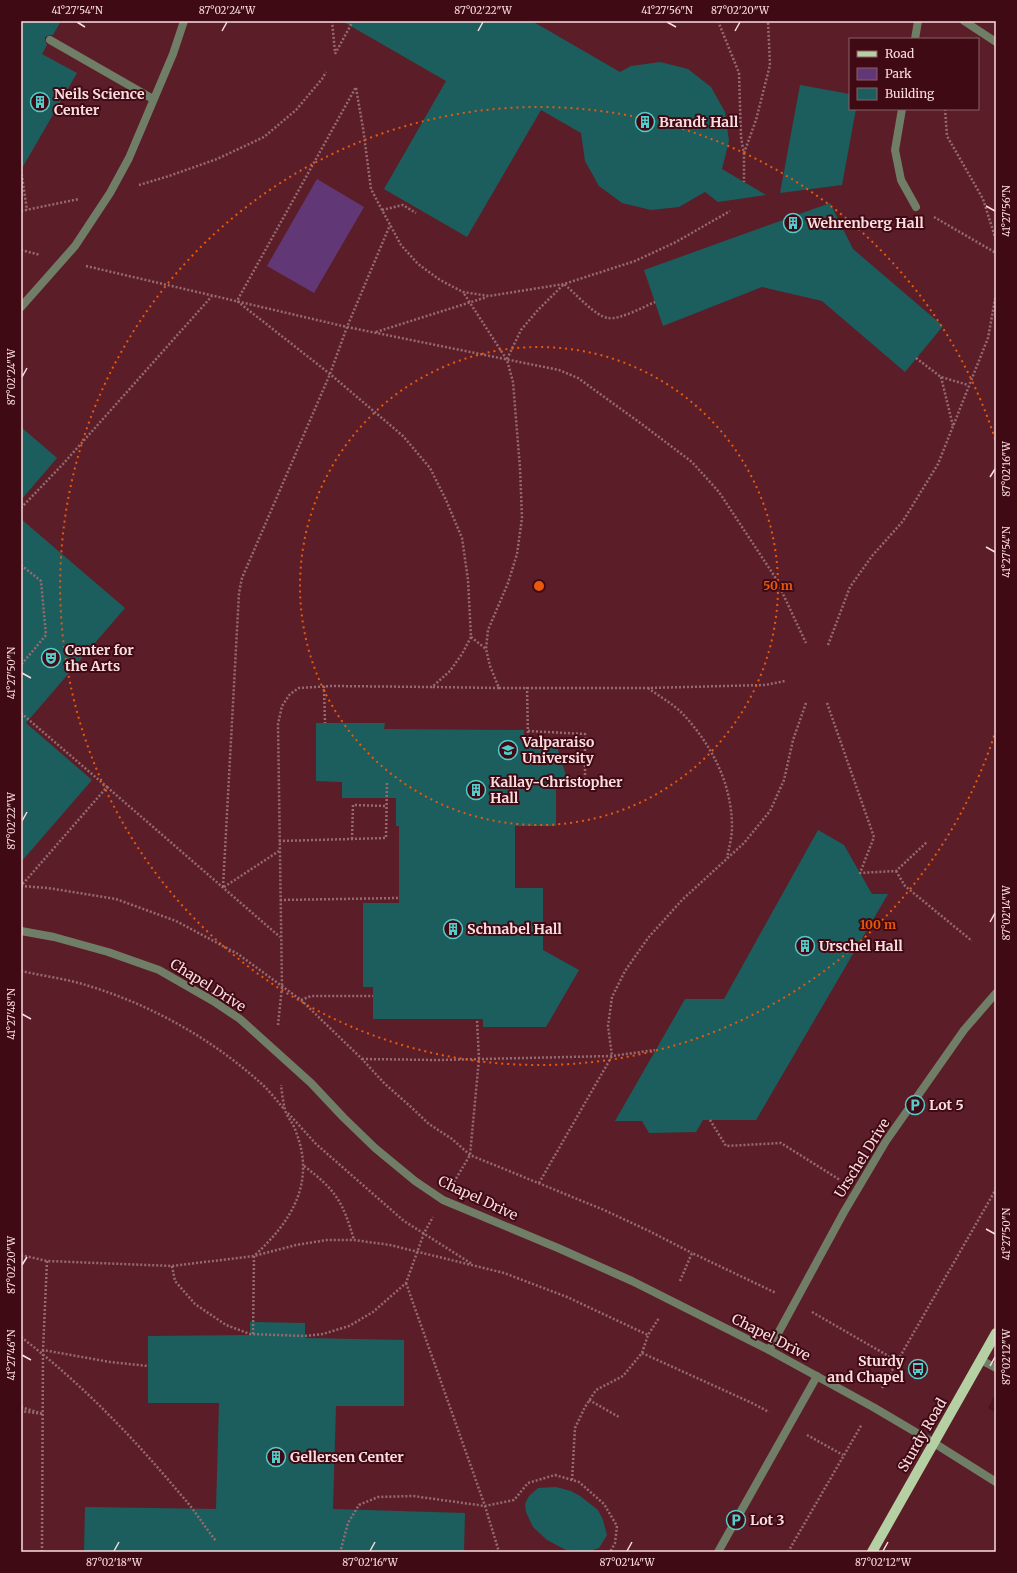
<svg xmlns="http://www.w3.org/2000/svg" width="1017" height="1573" font-family="Merriweather,serif">
<rect width="100%" height="100%" fill="#4b151e"/>
<path fill="#5b1e28" fill-rule="evenodd" d="M21,21h975v1371l-8,16 8,5v139h-212l-3,-2 -1,2h-759zM850,39h128v70h-128z"/>
<path fill="#613775" d="M317,179l47,28 -50,86 -47,-27z"/>
<g fill="#1b5e5d">
<path d="M21,21h40l-8,14h-3l-5,2v3l2,5 -5,9 35,19 -56,97z"/>
<path d="M342,21h190l88,51 11,-6 29,-4 28,7 23,18 14,25 4,29 -7,28 44,26 -48,7 -13,-10 -26,15 -28,3 -29,-7 -23,-17 -14,-25 -4,-28 -40,-23 -74,127 -83,-48 62,-108z"/>
<path d="M800,85l50,9v15h6l-14,76 -62,8z"/>
<path d="M830,203l23,46 90,77 -38,46 -83,-71 -60,-14 -99,39 -19,-56z"/>
<path d="M21,427l36,31 -36,42z"/>
<path d="M21,519l104,89 -99,115 66,57 -71,82z"/>
<path d="M316,723h69l-1,6 140,1v7h11v5l21,1 11,36 -11,-2v49h-41v62h28v62l36,20 -33,57h-63v-8h-110v-32h-10v-84h36v-77h-3v-28h-54v-16l-26,-1z"/>
<path d="M818,830l26,15 28,49h16l-132,226h-53l-7,12 -47,1 -7,-12h-27l70,-122h39z"/>
<path d="M250,1322l55,1v15l99,2v66h-68l-3,103 132,4 -1,39h-380l1,-45 131,2 3,-106h-71v-67l102,-1z"/>
<path d="M556,1487l15,4 9,5 18,14 5,10 4,15 -8,13 -12,4 -21,-2 -19,-10 -14,-13 -7,-15 -1,-8 4,-8 9,-8z"/>
</g>
<g fill="none" stroke-linecap="round" stroke-linejoin="round">
<g stroke="#966b70" stroke-width="2.5" stroke-dasharray="2 2" stroke-linecap="butt">
<path d="M332,21l3,31"/>
<path d="M718,21l21,52 2,64 3,17v28"/>
<path d="M335,54l18,-33"/>
<path d="M356,88l7,40 8,61 11,21 19,35 17,19 22,16 23,12 26,4 75,-12 71,-23 41,-19 54,-31"/>
<path d="M945,109l2,27 36,63 13,41"/>
<path d="M744,153l12,-33 14,-55 -2,-44"/>
<path d="M21,170l6,40"/>
<path d="M139,185l30,-9 48,-17 47,-22 32,-27 26,-31 4,-7"/>
<path d="M382,210l21,-5 13,8"/>
<path d="M21,211l58,-12"/>
<path d="M934,217l62,36"/>
<path d="M21,250l19,5"/>
<path d="M86,266l261,61 212,43 19,8 65,47 49,37 27,30 56,85 31,66"/>
<path d="M376,332l111,-35"/>
<path d="M916,358l25,19 27,8"/>
<path d="M507,359l14,-29 16,-19 27,-27c10,8 32,33 44,34 12,2 35,-11 47,-16"/>
<path d="M941,377l12,49"/>
<path d="M21,508l42,-44 149,-168"/>
<path d="M21,565l20,16 5,54 -25,30"/>
<path d="M471,637l15,12"/>
<path d="M828,645l22,-58 22,-31 31,-35 35,-57 50,-126 8,-44"/>
<path d="M324,686l1,37"/>
<path d="M433,687l66,1 -9,-22 -4,-17 2,-19 20,-47 9,-29 5,-36 -2,-50 -7,-86 -6,-22 -44,-68"/>
<path d="M527,687l1,50"/>
<path d="M499,688h148l118,-3 20,-4"/>
<path d="M648,688c11,8 25,16 34,25 30,32 50,71 50,114 0,10 -3,21 -5,31"/>
<path d="M827,703l47,134 -14,36 36,-2 31,-29"/>
<path d="M21,713l86,74 -86,99"/>
<path d="M528,731l57,3v45l-19,-1"/>
<path d="M107,787l173,150"/>
<path d="M352,839l1,-34 34,1"/>
<path d="M279,841l107,-3 1,-56"/>
<path d="M896,871l9,15 67,55"/>
<path d="M21,886l27,2 68,11 60,22 62,33 63,46 61,59 22,24 27,24 18,17 23,15 18,16 134,55 45,21 43,22"/>
<path d="M223,887l16,-294 3,-15 88,-204 17,-47 43,-102"/>
<path d="M224,887l55,-36"/>
<path d="M280,900l119,-2"/>
<path d="M21,971c22,5 47,8 68,15 65,20 126,55 175,100 7,7 14,16 20,23"/>
<path d="M301,1000l10,-4h62"/>
<path d="M278,1025l4,-38 -4,-263 4,-18 8,-12 9,-6 33,-2 100,1 18,-16 12,-17 9,-17 -3,-57 -6,-42 -16,-38 -16,-32 -27,-32 -73,-62 -93,-73 119,-214"/>
<path d="M362,1059l76,1 174,-4 43,-6"/>
<path d="M288,1113l28,31 88,77 68,43"/>
<path d="M710,1120l16,26 55,-3 59,37"/>
<path d="M304,1166c32,24 39,36 50,74"/>
<path d="M454,1182l16,-27 9,-96 -2,-39"/>
<path d="M539,1183l73,-127 -4,-30 4,-29 13,-26 23,-33 34,-38 62,-57 26,-32 14,-31 9,-40 13,-37"/>
<path d="M21,1255l26,6 125,5 82,-10 42,-11 31,-5h27l36,5 114,28 63,24 81,38"/>
<path d="M47,1261l-4,89 67,12 38,4"/>
<path d="M172,1266l3,15 20,23 31,21 24,9 55,2 18,-2 26,-8 24,-14 33,-29 18,-50 9,-16"/>
<path d="M680,1281l12,-28 84,40"/>
<path d="M406,1283l79,223 14,46"/>
<path d="M812,1312l85,49"/>
<path d="M253,1334l1,-78c37,-34 62,-73 42,-124 -2,-8 -9,-15 -11,-22 -2,-8 -3,-17 -4,-25"/>
<path d="M21,1337c60,46 112,100 160,158 13,14 23,31 35,46"/>
<path d="M642,1353l110,50 17,9"/>
<path d="M882,1388l114,-199"/>
<path d="M589,1400l30,17"/>
<path d="M21,1407l22,7 -22,-3"/>
<path d="M807,1435l36,20"/>
<path d="M572,1480l3,-52 10,-21 11,-17 27,-14 19,-23 6,-18 11,-17"/>
<path d="M341,1549l7,-26 11,-18 19,-8 35,-1 72,10 29,-6 14,-17 27,-8 24,7 25,22 13,22 -2,17 -5,9"/>
<path d="M42,1552l1,-202"/>
<path d="M788,1552l74,-128"/>
</g>
<g stroke="#707e67" stroke-width="8">
<path d="M915,39l3,-18"/>
<path d="M50,40l103,59"/>
<path d="M902,109l-7,41 6,30 15,27"/>
<path d="M934,1443l62,39"/>
</g>
<g stroke="#707e67" stroke-width="8">
<path d="M964,21l32,21"/>
<path d="M21,307l54,-61 35,-53 19,-35 44,-104 11,-33"/>
<path d="M21,931l33,6 54,15 51,18 54,31 27,18 71,64 32,34 32,31 40,33 28,19 115,48 74,33 137,69 104,57 61,36"/>
<path d="M769,1350l75,-138 42,-71 78,-111 32,-37"/>
<path d="M981,1360l15,8"/>
<path d="M718,1552l99,-176"/>
</g>
<path stroke="#b5d1a3" stroke-width="10" d="M872,1552l124,-219"/>
</g>
<path fill="none" stroke="#faddde" stroke-width="1.5" d="M77,22l8,5M667,22l9,5M222,31l5,-9M478,31l5,-9M735,31l5,-9M986,206l9,5M22,377l5,-9M990,477l5,-8M986,547l9,5M22,673l9,5M22,821l5,-9M990,922l5,-9M22,1014l9,5M986,1229l9,5M22,1265l5,-8M22,1355l9,5M990,1366l5,-9M114,1551l5,-9M370,1551l5,-9M627,1551l5,-9M883,1551l5,-9"/>
<g fill="none" stroke="#e8590c" stroke-width="2" stroke-dasharray="2 4">
<circle cx="539" cy="586" r="239"/>
<path d="M996 730A479 479 0 1 1 996 442"/>
</g>
<defs>
<symbol id="building-ring" viewBox="-11 -11 22 22"><circle r="9.5" fill="#400a15" stroke="#53cdcb" stroke-width="1.5"/><path d="M-4-6H4V6H1V3H-1V6H-4ZM-2.5-4.3h1.7v1.8h-1.7ZM.8-4.3h1.7v1.8H.8ZM-2.5-1h1.7V.8h-1.7ZM.8-1h1.7V.8H.8Z" fill="#53cdcb"/></symbol>
<symbol id="theatre-ring" viewBox="-11 -11 22 22"><circle r="9.5" fill="#400a15" stroke="#53cdcb" stroke-width="1.5"/><path d="M-5-5.5Q0-4 5-5.5V0Q5 5 0 6Q-5 5-5 0ZM-3.3-2.5H-1v1.5H-3.3ZM1-2.5H3.3v1.5H1ZM-2.8 1Q0 5.5 2.8 1Z" fill="#53cdcb"/></symbol>
<symbol id="university-ring" viewBox="-11 -11 22 22"><circle r="9.5" fill="#400a15" stroke="#53cdcb" stroke-width="1.5"/><path d="M0-5L7-2L0 1L-7-2ZM-4 1L0 2.5L4 1V4Q0 6-4 4Z" fill="#53cdcb"/></symbol>
<symbol id="parking-ring" viewBox="-11 -11 22 22"><circle r="9.5" fill="#400a15" stroke="#53cdcb" stroke-width="1.5"/><path d="M-3.5-5.5H1a3.5 3.5 0 0 1 0 7H-1V5.5H-3.5ZM-1-3.4V-.6H.8a1.4 1.4 0 0 0 0-2.8Z" fill="#53cdcb"/></symbol>
<symbol id="bus-ring" viewBox="-11 -11 22 22"><circle r="9.5" fill="#400a15" stroke="#53cdcb" stroke-width="1.5"/><path d="M-5-6H5V4H4V6H2V4H-2V6H-4V4H-5ZM-3.5-4V0h7V-4ZM-3.5 1.2v1.5H-2V1.2ZM2 1.2v1.5H3.5V1.2Z" fill="#53cdcb"/></symbol>
</defs>
<g fill-rule="evenodd">
<use href="#building-ring" x="29" y="91" width="22" height="22"/>
<use href="#building-ring" x="634" y="111" width="22" height="22"/>
<use href="#building-ring" x="782" y="212" width="22" height="22"/>
<use href="#theatre-ring" x="40" y="647" width="22" height="22"/>
<use href="#university-ring" x="497" y="739" width="22" height="22"/>
<use href="#building-ring" x="465" y="779" width="22" height="22"/>
<use href="#building-ring" x="442" y="918" width="22" height="22"/>
<use href="#building-ring" x="794" y="935" width="22" height="22"/>
<use href="#parking-ring" x="904" y="1094" width="22" height="22"/>
<use href="#bus-ring" x="907" y="1358" width="22" height="22"/>
<use href="#building-ring" x="265" y="1446" width="22" height="22"/>
<use href="#parking-ring" x="725" y="1509" width="22" height="22"/>
</g>
<g text-anchor="middle" dominant-baseline="central" stroke-width="4" stroke-linejoin="round" paint-order="stroke">
<g font-size="14" font-weight="bold" fill="#faddde" stroke="#400a15" text-anchor="start">
<text x="54" y="94">Neils Science<tspan x="54" dy="16">Center</tspan></text>
<text x="659" y="122">Brandt Hall</text>
<text x="807" y="223">Wehrenberg Hall</text>
<text x="65" y="650">Center for<tspan x="65" dy="16">the Arts</tspan></text>
<text x="522" y="742">Valparaiso<tspan x="522" dy="16">University</tspan></text>
<text x="490" y="782">Kallay-Christopher<tspan x="490" dy="16">Hall</tspan></text>
<text x="467" y="929">Schnabel Hall</text>
<text x="819" y="946">Urschel Hall</text>
<text x="929" y="1105">Lot 5</text>
<text x="904" y="1361" text-anchor="end">Sturdy<tspan x="904" dy="16">and Chapel</tspan></text>
<text x="290" y="1457">Gellersen Center</text>
<text x="750" y="1520">Lot 3</text>
</g>
<g font-size="14" fill="#faddde" stroke="#400a15">
<text transform="translate(208 985) rotate(32)">Chapel Drive</text>
<text transform="translate(862 1158) rotate(-58)">Urschel Drive</text>
<text transform="translate(478 1198) rotate(25)">Chapel Drive</text>
<text transform="translate(771 1337) rotate(27)">Chapel Drive</text>
<text transform="translate(922 1435) rotate(-60)">Sturdy Road</text>
</g>
</g>
<circle cx="539" cy="586" r="6" fill="#e8590c" stroke="#400a15" stroke-width="2"/>
<g font-size="12" text-anchor="middle" font-weight="bold" fill="#e8590c" stroke="#400a15" stroke-width="4" stroke-linejoin="round" paint-order="stroke">
<text x="778" y="590">50 m</text>
<text x="878" y="929">100 m</text>
</g>
<rect width="1017" height="1573" fill="none" stroke="#400a15" stroke-width="44"/>
<rect x="849" y="38" width="130" height="72" fill="#400a15" stroke="#8a5e65"/>
<rect x="857" y="51" width="20" height="6" fill="#b5d1a3" stroke="#8a5e65"/>
<text x="885" y="58" font-size="12" fill="#faddde">Road</text>
<rect x="857" y="68" width="20" height="12" fill="#613775" stroke="#8a5e65"/>
<text x="885" y="78" font-size="12" fill="#faddde">Park</text>
<rect x="857" y="88" width="20" height="12" fill="#1b5e5d" stroke="#8a5e65"/>
<text x="885" y="98" font-size="12" fill="#faddde">Building</text>
<rect x="22" y="22" width="973" height="1529" fill="none" stroke="#faddde" stroke-width="1.5"/>
<g font-size="10" text-anchor="middle" fill="#faddde">
<text x="77" y="14">41°27'54"N</text>
<text x="227" y="14">87°02'24"W</text>
<text x="483" y="14">87°02'22"W</text>
<text x="667" y="14">41°27'56"N</text>
<text x="740" y="14">87°02'20"W</text>
<text transform="translate(1006 211) rotate(-90)" y="4">41°27'56"N</text>
<text transform="translate(11 377) rotate(-90)" y="4">87°02'24"W</text>
<text transform="translate(1006 469) rotate(-90)" y="4">87°02'16"W</text>
<text transform="translate(1006 552) rotate(-90)" y="4">41°27'54"N</text>
<text transform="translate(11 673) rotate(-90)" y="4">41°27'50"N</text>
<text transform="translate(11 821) rotate(-90)" y="4">87°02'22"W</text>
<text transform="translate(1006 913) rotate(-90)" y="4">87°02'14"W</text>
<text transform="translate(11 1014) rotate(-90)" y="4">41°27'48"N</text>
<text transform="translate(1006 1234) rotate(-90)" y="4">41°27'50"N</text>
<text transform="translate(11 1265) rotate(-90)" y="4">87°02'20"W</text>
<text transform="translate(11 1355) rotate(-90)" y="4">41°27'46"N</text>
<text transform="translate(1006 1357) rotate(-90)" y="4">87°02'12"W</text>
<text x="114" y="1566">87°02'18"W</text>
<text x="370" y="1566">87°02'16"W</text>
<text x="627" y="1566">87°02'14"W</text>
<text x="883" y="1566">87°02'12"W</text>
</g>
</svg>
